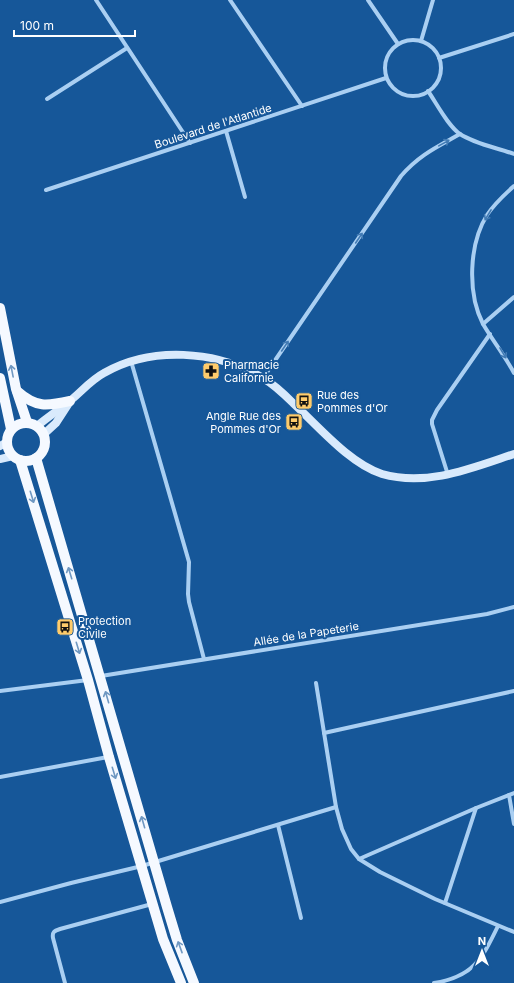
<svg xmlns="http://www.w3.org/2000/svg" width="514" height="983" font-family="Inter,sans-serif">
<rect width="100%" height="100%" fill="#165799"/>
<g fill="none" stroke-linecap="round" stroke-linejoin="round">
<g stroke="#aacff2" stroke-width="4">
<path d="M96,0l94,143"/>
<path d="M230,0l72,106"/>
<path d="M368,0l30,44"/>
<circle cx="413" cy="68" r="28"/>
<path d="M421,41l12,-41"/>
<path d="M439,58l75,-24"/>
<path d="M428,91c9,13 20,35 32,43 15,10 38,14 54,20"/>
<path d="M47,99l80,-51"/>
<path d="M226,131l19,66"/>
<path d="M514,186c-10,9 -19,17 -27,29 -18,29 -20,78 -4,109 10,17 22,32 31,49"/>
<path d="M46,190l340,-112"/>
<path d="M483,324l31,-27"/>
<path d="M131,361l58,201 -1,32 1,8 15,57"/>
<path d="M263,378l138,-202c18,-21 36,-29 59,-42"/>
<path d="M448,475l-16,-51v-4l5,-10 53,-76"/>
<path d="M101,676l386,-62 27,-7"/>
<path d="M316,683l20,124 6,22 9,20 8,10 21,13 55,27 79,33"/>
<path d="M0,691l88,-11"/>
<path d="M324,733l190,-42"/>
<path d="M0,777l108,-20"/>
<path d="M509,795l5,29"/>
<path d="M278,825l23,93"/>
<path d="M359,859l117,-51 38,-15"/>
<path d="M0,902l71,-19 71,-17 194,-59"/>
<path d="M445,903l31,-95"/>
<path d="M65,983l-12,-45c-1,-6 1,-7 7,-9l92,-25"/>
<path d="M434,983c39,-6 48,-24 64,-57"/>
</g>
<g stroke="#d9eafc" stroke-width="8">
<path d="M37,426c11,-9 23,-17 34,-26 11,-9 20,-20 33,-27 47,-27 112,-23 159,5 10,6 21,16 30,25 25,23 57,61 89,71 45,13 90,-6 132,-20"/>
<path d="M44,434l12,-11 13,-20"/>
<path d="M0,446l7,-4"/>
<path d="M0,459l13,-3"/>
</g>
<g stroke="#f5f9ff" stroke-width="10">
<path d="M0,308l16,81 11,33"/>
<path d="M0,378l11,51"/>
<path d="M17,391c19,17 30,15 53,10"/>
<circle cx="26" cy="442" r="19"/>
<path d="M36,458l131,449 10,33 17,43"/>
<path d="M20,460l68,220 21,77 54,182 18,44"/>
</g>
</g>
<defs><path id="oneway-shaft" d="M-6 0H5M1.5-3L5.5 0L1.5 3" fill="none" stroke-width="1.6" stroke-linecap="round" stroke-linejoin="round"/></defs>
<g stroke="#427bb4">
<use href="#oneway-shaft" transform="translate(444 143) rotate(-29)"/>
<use href="#oneway-shaft" transform="translate(488 215) rotate(121)"/>
<use href="#oneway-shaft" transform="translate(359 238) rotate(-56)"/>
<use href="#oneway-shaft" transform="translate(285 346) rotate(-56)"/>
<use href="#oneway-shaft" transform="translate(503 353) rotate(59)"/>
</g>
<g stroke="#6f98c2">
<use href="#oneway-shaft" transform="translate(12 371) rotate(-101)"/>
<use href="#oneway-shaft" transform="translate(32 497) rotate(73)"/>
<use href="#oneway-shaft" transform="translate(70 573) rotate(-107)"/>
<use href="#oneway-shaft" transform="translate(78 648) rotate(73)"/>
<use href="#oneway-shaft" transform="translate(107 697) rotate(-106)"/>
<use href="#oneway-shaft" transform="translate(114 773) rotate(73)"/>
<use href="#oneway-shaft" transform="translate(143 822) rotate(-106)"/>
<use href="#oneway-shaft" transform="translate(180 947) rotate(-110)"/>
</g>
<defs>
<symbol id="pharmacy-square" viewBox="-11 -11 22 22"><rect x="-9" y="-9" width="18" height="18" rx="4" fill="#ffcc6b" stroke="#165799"/><path d="M-2-6h4v4h4v4h-4v4h-4v-4h-4v-4h4Z" fill="#111"/></symbol>
<symbol id="bus-square" viewBox="-11 -11 22 22"><rect x="-9" y="-9" width="18" height="18" rx="4" fill="#ffcc6b" stroke="#165799"/><path d="M-5-6H5V4H4V6H2V4H-2V6H-4V4H-5ZM-3.5-4V0h7V-4ZM-3.5 1.2v1.5H-2V1.2ZM2 1.2v1.5H3.5V1.2Z" fill="#111"/></symbol>
</defs>
<g fill-rule="evenodd">
<use href="#pharmacy-square" x="201" y="361" width="20" height="20"/>
<use href="#bus-square" x="294" y="391" width="20" height="20"/>
<use href="#bus-square" x="284" y="412" width="20" height="20"/>
<use href="#bus-square" x="55" y="617" width="20" height="20"/>
</g>
<g text-anchor="middle" dominant-baseline="central" stroke-width="4" stroke-linejoin="round" paint-order="stroke">
<g font-size="11" fill="#fff" stroke="#165799">
<text transform="translate(213 126) rotate(-18)">Boulevard de l'Atlantide</text>
<text transform="translate(306 634) rotate(-9)">Allée de la Papeterie</text>
</g>
<g font-size="11" fill="#fff" stroke="#165799" text-anchor="start">
<text x="224" y="365">Pharmacie<tspan x="224" dy="13">Californie</tspan></text>
<text x="317" y="395">Rue des<tspan x="317" dy="13">Pommes d'Or</tspan></text>
<text x="281" y="416" text-anchor="end">Angle Rue des<tspan x="281" dy="13">Pommes d'Or</tspan></text>
<text x="78" y="621">Protection<tspan x="78" dy="13">Civile</tspan></text>
</g>
</g>
<g transform="translate(482 951)" stroke="#165799" stroke-width="3" paint-order="stroke">
<path d="M0-3L7 15L0 10L-7 15Z" fill="#ffffff"/>
<text y="-6" font-size="11" font-weight="bold" text-anchor="middle" fill="#ffffff">N</text>
</g>
<path d="M14 30v6h121v-6" fill="none" stroke="#ffffff" stroke-width="2"/>
<text x="20" y="30" font-size="12" fill="#ffffff" stroke="#165799" stroke-width="3" paint-order="stroke">100 m</text>
</svg>
